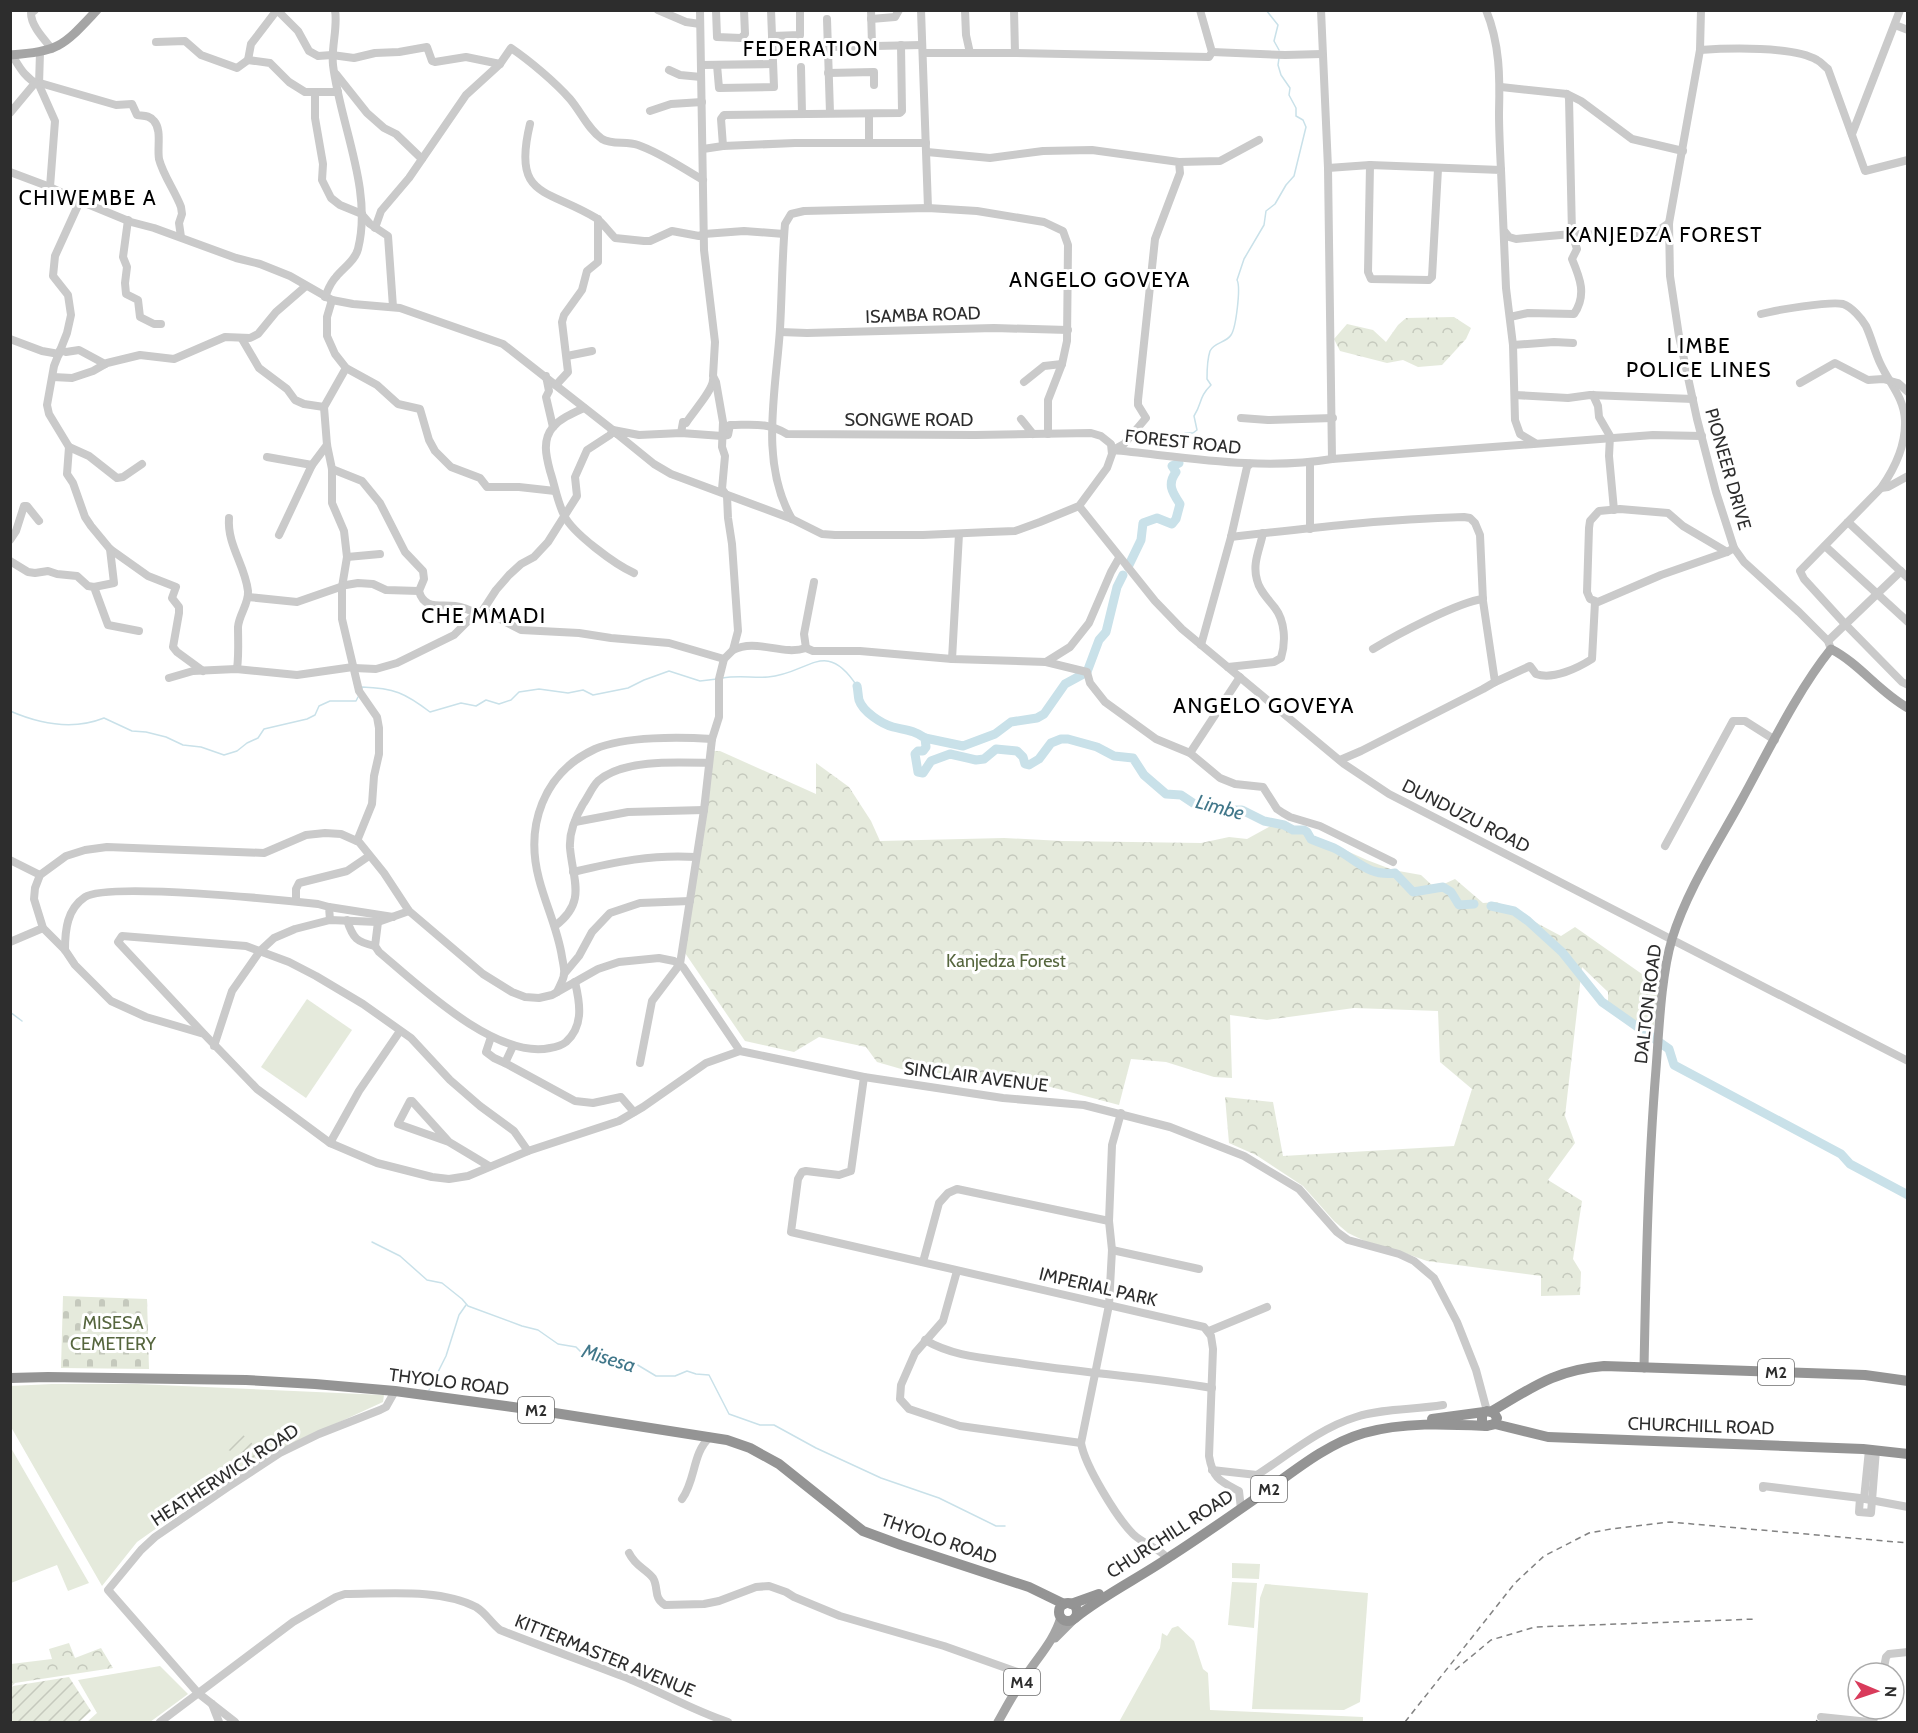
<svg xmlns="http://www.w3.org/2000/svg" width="1918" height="1733" font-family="Cabin,sans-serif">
<defs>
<pattern id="forest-crowns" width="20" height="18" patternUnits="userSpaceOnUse" patternTransform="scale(1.5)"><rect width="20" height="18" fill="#e5eadc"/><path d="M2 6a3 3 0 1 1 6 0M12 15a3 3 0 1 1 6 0" fill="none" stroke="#c5c9bd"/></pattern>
<pattern id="cemetery-stones" width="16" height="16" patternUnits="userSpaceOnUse" patternTransform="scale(1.5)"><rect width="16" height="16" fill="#e5eadc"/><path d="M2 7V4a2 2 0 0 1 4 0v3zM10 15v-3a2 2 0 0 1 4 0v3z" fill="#c5c9bd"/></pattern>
<pattern id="garden-furrows" width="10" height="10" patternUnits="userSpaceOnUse" patternTransform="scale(1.5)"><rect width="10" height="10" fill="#e5eadc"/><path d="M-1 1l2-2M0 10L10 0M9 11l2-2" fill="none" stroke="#c5c9bd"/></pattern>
</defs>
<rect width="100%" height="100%" fill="#fff"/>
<g fill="#e5eadc">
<path d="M307,999l45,31 -46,68 -45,-31z"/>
<path d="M52,1384h85l247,11 -1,7 -137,63 -109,77 -35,44 -91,-159 -1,-41z"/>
<path d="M11,1448l78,135 -21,8 -11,-26 -46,18z"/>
<path d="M1232,1563l28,1 -1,15 -27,-1z"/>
<path d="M1232,1582l25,1 -3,45 -26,-3z"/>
<path d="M1265,1584l103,9 -8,109 -16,8 -92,-1 8,-111z"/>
<path d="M1178,1626l16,15 9,28 5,4 2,37 153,7v5h-244l41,-74 2,-15 5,3 5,-8z"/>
<path d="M160,1666l28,28 -38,28h-63l10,-9 -19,-33z"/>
</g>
<g fill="url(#forest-crowns)">
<path d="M1454,317l17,11 -5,11 -24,26 -24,2 -15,-7 -16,3 -47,-12 -6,-12 13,-15 26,6 13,12 12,-17 8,-7z"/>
<path d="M712,751h8l96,43v-31l33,24 22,34 9,20 124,-3 58,3 139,2 28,-6 18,2 33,-18 87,39 26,10 28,5 14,13 20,-9 28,24 14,-1 64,34 14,-9 84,59 -7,56 -44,-32v-18l-26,-25 -17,149 10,27 -27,37 34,21 -9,58 8,13 -1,23 -39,1v-20l-114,-15 -31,-11 -27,-7 -21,-10 -14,-12 -31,-35 -47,-31 -27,-12 -4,-46 48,5 10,54 171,-10 18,-57 -32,-27 -2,-51 -84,-3 -87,12 -37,-5 2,63 -18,-1 -48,-15 -35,-3 -12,46 -72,-19 -75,-4 -29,-9h-28l-38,-11 -11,-15 -47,-10 -25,15 -49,-11 -60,-88z"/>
<path d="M69,1643l6,15 26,-10 12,20 -98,15 -4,4v-23l41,-5 -3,-10z"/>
</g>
<path fill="url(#cemetery-stones)" d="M63,1296l84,3 2,70 -88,-1z"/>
<g fill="url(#garden-furrows)">
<path d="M239,1431l24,23 -10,6 -25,-10 -5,-6z"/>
<path d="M69,1677l22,34 -12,11h-68v-34l2,-2z"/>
</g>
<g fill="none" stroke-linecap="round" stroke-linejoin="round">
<g stroke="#c9e1e9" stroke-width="1.5">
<path d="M1266,10l12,15 -4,16 5,9"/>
<path d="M1184,450l-5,-2 6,-5v-10h8l4,-3 -3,-14c9,-14 4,-18 17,-31l-4,-6c0,-8 0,-19 3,-28 4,-9 16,-8 21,-16 5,-7 10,-48 6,-55l7,-21 20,-34 2,-14 9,-7 11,-19 8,-9 12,-49 -3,-7 -7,-4v-8l-7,-13 1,-7 -9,-13 -3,-10 1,-7"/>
<path d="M722,678c17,-3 30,0 46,-1 41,-3 57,-40 89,9"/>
<path d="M362,690v-3c32,1 43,6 68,25l31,-9 15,3 10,-6 13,4 12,-4 8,-8 20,-3 29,4 15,-3 10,5 35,-7 16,-8 25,-9 31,10 17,-2"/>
<path d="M10,711c30,13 64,19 94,7l28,13 14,1 20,5 17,8 18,2 23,8 13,-4 10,-8 11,-5 6,-9 43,-10 8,-4 4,-9 11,-5h26l2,-4"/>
<path d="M10,1012l12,9"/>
<path d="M372,1242l28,14 27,24 15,3 20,16 6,7 54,20 16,4 20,14 18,3 6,6 30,9 19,-1 25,15h19l12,-5 9,3 13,1 20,39 31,11h14l42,23 65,30 58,20 57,28h9"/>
<path d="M429,1390l17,-34 13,-41 7,-10"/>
</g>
<g stroke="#c9e1e9" stroke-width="9">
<path d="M1128,567l13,-27 2,-17 14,-5 15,6 4,-5 4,-15c-8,-12 -13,-20 -4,-32l-4,-6 7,-3"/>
<path d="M857,686c1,4 1,10 2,14 4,12 23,24 34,27 12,3 21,3 32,11l1,9 -3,4h-5l-3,3 3,18 5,1 8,-12 19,-7 26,6 8,-1 12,-10 21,2 6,6 2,7 4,1 10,-6 12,-16 10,-4h7l29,8 17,9 19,2 11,17 22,19 15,1 12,8 22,7h27l22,11 20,4 9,5h11l3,2 4,7c7,3 15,6 23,9 22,11 34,29 61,25l18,19 30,-5 8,5 8,13 15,-1"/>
<path d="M925,738l38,8 32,-12 16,-12 26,-4 7,-4 21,-30 22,-12 12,-32 7,-8 11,-45 6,-12"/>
<path d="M1491,906l23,5 14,10 34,31 40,50 67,47 5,16 167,89 9,10 58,31"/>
</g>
<g stroke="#cacaca" stroke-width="8">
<path d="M35,10l-4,3c0,13 13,26 21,36"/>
<path d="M658,10l28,12 14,2"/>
<path d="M716,10l1,27 24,1 4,-4 -1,-24"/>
<path d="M871,10l1,35"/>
<path d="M921,10l7,198"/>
<path d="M965,10l1,25 4,18"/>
<path d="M1014,10l1,43"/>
<path d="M1321,10l7,158"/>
<path d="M1486,10c14,34 14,68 13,103 0,19 1,38 2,57"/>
<path d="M1701,10l-1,40 -31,173 1,53 9,60 18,83 19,73 18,56 10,14 55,50 29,29 3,8"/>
<path d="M827,19l3,94"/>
<path d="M871,19l24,-2 4,-7"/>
<path d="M1895,25l13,5"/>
<path d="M772,36l28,-1v-25"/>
<path d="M156,42l29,-1 16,14 36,13 11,-8 3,-16 26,-34 21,21 11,20 9,5 14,-1 22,3 21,-5 24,-1 28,-5 5,14 3,1 31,-5 34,7"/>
<path d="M828,47l94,-2"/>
<path d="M1700,50c28,-2 94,-4 117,10 4,2 7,6 11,9l37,102 43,-11"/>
<path d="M40,52l-1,33 16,36 -5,66"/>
<path d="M1212,52l73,3 37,-1"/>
<path d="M923,53h92l194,4 3,-5 -12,-42"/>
<path d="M12,55c8,13 13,23 27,30"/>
<path d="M248,60l22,3 19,19 16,10h33"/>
<path d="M701,65l72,-1"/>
<path d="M717,65l2,23 55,-1 -3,-77"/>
<path d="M801,67l1,47"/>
<path d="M669,70l11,5 21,2"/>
<path d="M828,73l46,-1v13"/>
<path d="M336,74l31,39 17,15 12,6 26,25"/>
<path d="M40,83l76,22 16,-1 5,11c7,1 12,0 17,6 8,9 3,26 5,38 4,16 16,32 22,48l1,7 -3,9 2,14"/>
<path d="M1501,87l66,7 2,4 3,136 5,15 -5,10c8,19 15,36 2,55l-46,-1 -18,4"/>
<path d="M315,93v25l8,46 -1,16 9,18 9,7 22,9"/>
<path d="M1567,94l14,7 51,38 51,12"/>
<path d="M650,111l21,-7 31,-2"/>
<path d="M10,113l25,-30"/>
<path d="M869,114v29"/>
<path d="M530,124c-18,74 16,64 66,94 7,5 13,14 19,20l29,3h6l22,-10 27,5 5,-2 40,-3 40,3"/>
<path d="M1852,134l48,-124"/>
<path d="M723,146l-2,-27 3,-4 176,-2 2,-2 -1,-66"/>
<path d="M703,149l20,-3 72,-3h131"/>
<path d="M927,152l63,6 53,-7 49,-1 87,12 1,11 -25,66 -17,161v5l8,13 -22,26 -11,6"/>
<path d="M1179,162l41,-1 39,-21"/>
<path d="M1370,165l-2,107 3,7 58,1 3,-3 6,-108"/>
<path d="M10,172l40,15 30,14 51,21 23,6 82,30 24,6 30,12 42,24 21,4 47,4 103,36 111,87"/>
<path d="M80,201l-25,55 -2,20 15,19 3,20 -4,18 -13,33 -7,39 2,9 20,33 20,9 28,22 6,-1 19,-13"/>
<path d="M363,216l7,8 18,12 5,71"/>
<path d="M128,220l-5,37 4,10 -2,16 1,11 12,6 2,17 14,7h7"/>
<path d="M375,228l6,-17 28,-33 57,-83 34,-31 11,-16c19,13 44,34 59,51 11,13 18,30 32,40 10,6 24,2 36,6 23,8 44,23 65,35"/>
<path d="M1505,232l4,5 7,2 56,-5 42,1 42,-3 13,-9"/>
<path d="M325,297c3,-7 5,-14 11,-20 7,-9 19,-16 22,-28 15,-59 -18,-125 -25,-184 -2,-18 5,-37 2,-55"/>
<path d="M332,300l-5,17v19l8,18 11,14 31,17 21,19 22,5 9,31 6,11 16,16 29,11 7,9h32l36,4"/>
<path d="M1761,314c15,-4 69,-13 82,-10 9,3 19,15 23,22 6,13 9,27 15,39 9,19 23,33 24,55 1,24 -10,48 -24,68"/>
<path d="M780,332l27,1 187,-5 74,2"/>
<path d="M10,339l32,12 17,3"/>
<path d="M242,339l17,29 28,21 8,11 9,4 20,3"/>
<path d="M1513,345l41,-3 19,1"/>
<path d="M60,350l6,2 13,-2 26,14"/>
<path d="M567,356l25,-5"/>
<path d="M346,368l-22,39 3,38 5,24v34l12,28 3,26 -5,30v32l17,72 18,26 2,11v26l-5,22 -2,28 -15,37"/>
<path d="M546,376l3,15 -3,6 7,30"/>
<path d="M53,377l19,1 21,-7 14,-8 33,-8 34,4 51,-22 25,1 8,-4 18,-22 30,-26"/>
<path d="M1024,382l20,-16 18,-2"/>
<path d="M1800,383l35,-20 33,17 15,-1 15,4 10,9"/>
<path d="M556,385l12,-13 -6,-50 2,-7 18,-25 5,-19 11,-9v-43"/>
<path d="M1515,395l53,3 22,-3 103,4"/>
<path d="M1593,395l5,11 1,11 11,19 -1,20 5,54"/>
<path d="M584,408c-11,5 -23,10 -31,19 -11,13 -7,29 -3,44 5,15 7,30 14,44 8,18 52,50 70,58"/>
<path d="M1241,418l27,2 65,-2"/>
<path d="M1021,419l12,15"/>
<path d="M681,433l2,-11 3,1c7,-11 27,-33 27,-43"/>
<path d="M69,447l-2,27 6,9 12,34 6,9 19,23 38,27 28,11 -4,11 7,9v6l-6,34 4,5 26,19"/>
<path d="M1113,450c72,7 147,21 219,9l321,-24 49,1"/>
<path d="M267,457l45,8"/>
<path d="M1332,459l-4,-291 42,-3 131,5 5,118 7,57 2,75 5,14 15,9"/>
<path d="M332,469l30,12 18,22 25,49 18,19 1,8 -5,12c5,19 21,13 36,15 8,1 15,4 22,8"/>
<path d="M1908,476l-20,11 -7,1 -81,83 4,8 41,45 57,58 6,3"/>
<path d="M1079,506l76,95 27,28 162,135 45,30 519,267"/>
<path d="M229,518c-2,27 16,47 19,73 1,13 -9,23 -10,36 0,14 1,27 -1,42"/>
<path d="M792,519c-33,-57 -16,-128 -12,-190 2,-35 2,-70 5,-105l6,-10 13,-3 124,-3 49,3 67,11 19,9 5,14 -1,96 -5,23 -14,36v34"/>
<path d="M1848,522l60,56"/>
<path d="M1310,529v-67"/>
<path d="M279,535l33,-70 15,-20"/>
<path d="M1231,537c78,-9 155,-18 233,-20l6,1 5,5 5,12 3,66 12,81 -12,7 -122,62 -21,9"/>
<path d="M10,540l6,-9 8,-25h3l12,15"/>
<path d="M1825,546l83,76"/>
<path d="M1727,552l-44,-26 -15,-13 -48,-4 -21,2 -9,10 -1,7 -2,64 3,7 8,3 63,-27 66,-23 7,-4"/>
<path d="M347,557l33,-3"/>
<path d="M10,561l18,11 7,1 13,-2 9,3 20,2 11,10 6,1 14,38 31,6"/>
<path d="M94,587l20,-4 -4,-34"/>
<path d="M248,597l49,5 49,-17 12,-2 15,1 13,6 33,1"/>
<path d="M483,610l38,20 58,3 32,5 58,5 55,16"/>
<path d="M1828,641l73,-70"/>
<path d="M1201,645l30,-108 16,-70 3,-3"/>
<path d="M806,648l-2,-14 10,-52"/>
<path d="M1373,649c23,-14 85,-47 110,-50"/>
<path d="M733,650c23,-12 49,6 73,-2l7,3h47l92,8 94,3 24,-15 19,-24 22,-51 8,-14"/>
<path d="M952,659l7,-125"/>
<path d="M1046,662l41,10 3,11 15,19 51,37 34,14 30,25 15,6 28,3 14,22 6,4 7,4 30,9 73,36"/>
<path d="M1228,667l46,-5 7,-4c5,-16 4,-37 -6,-50 -7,-9 -16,-18 -18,-28 -5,-17 3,-31 6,-47"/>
<path d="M354,668l22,1 21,-6 57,-28 16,-16 13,-9 13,-20 13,-15 12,-11 13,-7 14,-15 29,-46 -2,-19 12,-27 23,-15 3,-5 26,5 42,-2 41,3 6,-1 2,-10c23,0 37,-3 57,9l188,1 116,-2 10,3 10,8 1,10 -5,14 -28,38 -39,16 -25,9 -26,1 -66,3h-88l-13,-1 -30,-15 -121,-45 -17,-10 -37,-30"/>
<path d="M169,678l24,-7 43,-2 61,6 56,-8"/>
<path d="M1495,682l35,-16 6,8c17,6 42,-6 56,-15l3,-57"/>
<path d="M1190,753l50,-76"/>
<path d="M575,822l53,-10 76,-2"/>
<path d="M1665,846l68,-125h12l30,19"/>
<path d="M10,860l30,15"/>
<path d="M573,872c42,-10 80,-18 123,-15"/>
<path d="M296,901v-12l3,-6 48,-12 22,-15"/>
<path d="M329,907l64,10"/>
<path d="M347,920c6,19 10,22 28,26"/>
<path d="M378,922l-3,24 4,6c38,32 117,108 171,96 6,-1 11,-2 16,-6 18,-16 14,-39 9,-60"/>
<path d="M555,926c32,-24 18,-45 15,-78 -1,-15 6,-32 13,-44 5,-7 9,-17 15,-23 25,-22 79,-19 111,-18"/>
<path d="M10,942l33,-14"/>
<path d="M65,950c0,-20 2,-41 20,-53 23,-15 196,3 233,7l11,3 1,13"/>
<path d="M564,974l15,-18 13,-24 18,-19 30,-10 50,-2"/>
<path d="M557,992c2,-5 6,-11 7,-17 1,-5 -1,-12 -2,-18 -4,-27 -16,-51 -23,-78 -14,-53 4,-106 56,-130 30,-13 86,-12 117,-10"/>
<path d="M203,1033l-85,-91 4,-6 124,10 43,16 27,14 47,28 48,34 39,42 30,26 34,25 14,20"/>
<path d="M491,1037l-5,15 8,6 11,5 8,-17"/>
<path d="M214,1046l18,-55 28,-40 14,-13 21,-9 35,-9 48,2 31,-11"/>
<path d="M740,1051l-34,12 -63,44 -24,14 -91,30 -60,25 -19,3 -17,-2 -55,-14 -47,-20 -73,-54 -53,-55 -58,-17 -35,-16 -36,-36 -10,-15 -22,-22 -9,-29 1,-11 5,-13 26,-19 19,-6 22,-3 157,6 42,-18 19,-2 16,1 18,8 25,31 25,38 74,63 29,18 13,5 14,1 13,-3 46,-26 21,-7 40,-4 15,3 9,6 57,84 124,26 139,21 81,7 86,22 74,29 55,33 38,43 11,8 51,14 15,7 20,17 23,44 19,48 11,41"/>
<path d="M505,1063l70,38 18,2 28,-6 13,15"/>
<path d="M640,1063l12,-62 28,-37 24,-154 8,-71 7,-22v-38l5,-20 9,-9 5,-19 -6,-87 -4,-26 -1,-22 -5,-7 3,-33 -3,-9 1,-25 -7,-40 -3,-6 2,-34 -11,-92 -4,-240"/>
<path d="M864,1077l-13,94 -12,4 -33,-4 -4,1 -4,7 -7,53 413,95 7,9 2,13 -4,107c4,23 11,25 30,35l2,18"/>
<path d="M1121,1113l-9,32 -3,76 3,29 -3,55 -28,138c4,23 36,75 52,91 10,10 28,15 35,25"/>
<path d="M449,1142l-51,-18 12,-23h2l37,41 40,24"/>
<path d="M330,1143l29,-52 41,-60"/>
<path d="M1112,1250l87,19"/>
<path d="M923,1262l16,-59 9,-10 9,-4 152,32"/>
<path d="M957,1271l-14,50 -28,32 -14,32 -1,14 9,10 51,17 121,17"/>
<path d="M1209,1331l58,-24"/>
<path d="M925,1340c29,17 61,18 94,23 64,10 129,14 193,25"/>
<path d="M1212,1470l45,5c31,-20 63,-47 99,-58 28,-9 58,-7 87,-12"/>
<path d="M1763,1488v-2l97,12 48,9"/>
<path d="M1860,1498l-1,14 12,1 5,-63"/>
<path d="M682,1499c14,-19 10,-46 28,-62"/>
<path d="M1864,1499l5,-49"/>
<path d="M629,1553c7,14 16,15 24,25 6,10 0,20 12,27l39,-1 15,-3 37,-14 13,-1 17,6 8,5 46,19 104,30 82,29"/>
<path d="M1883,1673l3,-16 3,-3 19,-2"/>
<path d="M212,1704l7,18"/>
<path d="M1821,1717l48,5"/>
<path d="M160,1722l133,-100 43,-25 9,-3c41,0 95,-6 131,13 10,6 15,16 24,23 40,16 81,30 122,46 36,14 69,34 106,46"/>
<path d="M235,1722l-37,-29 -90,-103 33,-40 14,-13 73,-50 52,-34 39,-19 61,-24 6,-3 9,-16"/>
<path d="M1873,1722l3,-13"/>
</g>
<g stroke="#a5a5a5" stroke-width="9">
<path d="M10,55c51,-4 53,-9 87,-45"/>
<path d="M1644,1368c2,-100 4,-200 12,-299 3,-39 5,-93 16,-130 15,-49 45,-94 69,-138 27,-49 56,-110 90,-152 29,15 48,43 77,59"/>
<path d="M1055,1638l18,-18"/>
<path d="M998,1722c9,-16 18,-33 29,-48 12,-18 28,-35 34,-57"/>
</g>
<g stroke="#949494" stroke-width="10">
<path d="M10,1378l38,-1 198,3 69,4 80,7 147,20 185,29 23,8 29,16 84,67 38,14 128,42 35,17"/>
<path d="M1492,1411c41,-24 63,-41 112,-45l261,9 43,6"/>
<path d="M1432,1419l52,-7"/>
<path d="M1495,1424l2,-6 -3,-5 -7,-2 -5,3v9l4,3 9,-2 53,13 315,12 45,5"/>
<circle cx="1068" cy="1612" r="9"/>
<path d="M1071,1604l28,-10"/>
<path d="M1075,1618c30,-24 64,-40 96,-62 31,-20 61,-41 91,-62 31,-22 64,-50 102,-61 39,-11 82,-9 122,-7"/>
</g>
<g stroke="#828282" stroke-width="1.5" stroke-dasharray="6 4.5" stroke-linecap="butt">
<path d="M1455,1670l36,-30 44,-13 222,-8"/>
<path d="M1405,1722l110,-139 29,-27 45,-23 22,-4 59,-7 238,21"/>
<path d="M1816,1722l1,-2"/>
</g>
<path stroke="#cacaca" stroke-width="8" d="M614,431l3,3"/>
</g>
<g text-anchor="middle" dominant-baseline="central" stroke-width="6" stroke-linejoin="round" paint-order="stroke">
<g fill="#fff" stroke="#6c6c6c" stroke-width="1.5">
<rect x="1758" y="1359" width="36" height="26" rx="4.5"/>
<rect x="518" y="1397" width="36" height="26" rx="4.5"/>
<rect x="1251" y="1476" width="36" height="26" rx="4.5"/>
<rect x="1004" y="1669" width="36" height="26" rx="4.5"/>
</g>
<g font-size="16" font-weight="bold" fill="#2d2d2d">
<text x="1776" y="1372">M2</text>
<text x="536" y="1410">M2</text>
<text x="1269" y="1489">M2</text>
<text x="1022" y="1682">M4</text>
</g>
<g font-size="18" fill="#2d2d2d" stroke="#fff">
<text transform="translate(923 315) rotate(-2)">ISAMBA ROAD</text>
<text x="909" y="420">SONGWE ROAD</text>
<text transform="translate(1183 442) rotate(6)">FOREST ROAD</text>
<text transform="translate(1728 469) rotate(74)">PIONEER DRIVE</text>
<text transform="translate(1466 816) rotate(27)">DUNDUZU ROAD</text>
<text transform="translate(1648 1004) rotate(-83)">DALTON ROAD</text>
<text transform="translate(976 1077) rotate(7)">SINCLAIR AVENUE</text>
<text transform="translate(1098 1287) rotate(13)">IMPERIAL PARK</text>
<text transform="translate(449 1382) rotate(7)">THYOLO ROAD</text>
<text transform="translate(1701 1426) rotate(2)">CHURCHILL ROAD</text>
<text transform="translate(225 1475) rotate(-33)">HEATHERWICK ROAD</text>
<text transform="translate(1170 1534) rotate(-33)">CHURCHILL ROAD</text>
<text transform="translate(939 1539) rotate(19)">THYOLO ROAD</text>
<text transform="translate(605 1656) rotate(22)">KITTERMASTER AVENUE</text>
</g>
<g font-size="18" fill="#56663e" stroke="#fff">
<text x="1006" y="961">Kanjedza Forest</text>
<text x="113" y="1323">MISESA<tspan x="113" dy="21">CEMETERY</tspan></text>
</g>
<g font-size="20" font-style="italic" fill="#41778a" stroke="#fff">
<text transform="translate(1220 807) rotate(15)">Limbe</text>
<text transform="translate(609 1358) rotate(17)">Misesa</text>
</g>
<g font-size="21" letter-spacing="1.5" fill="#000" stroke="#fff">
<text x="811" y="48">FEDERATION</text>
<text x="88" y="197">CHIWEMBE A</text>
<text x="1664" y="234">KANJEDZA FOREST</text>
<text x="1100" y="279">ANGELO GOVEYA</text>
<text x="1699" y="345">LIMBE<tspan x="1699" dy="24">POLICE LINES</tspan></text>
<text x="484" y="615">CHE MMADI</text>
<text x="1264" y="705">ANGELO GOVEYA</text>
</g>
</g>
<rect width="1918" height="1733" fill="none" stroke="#2d2d2d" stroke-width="24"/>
<g transform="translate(1876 1691) rotate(92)"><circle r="28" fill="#ffffff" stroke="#ababab" stroke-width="1.5"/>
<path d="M0-4.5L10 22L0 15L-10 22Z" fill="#d93b5b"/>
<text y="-9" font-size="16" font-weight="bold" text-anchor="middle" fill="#2d2d2d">N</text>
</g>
</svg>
